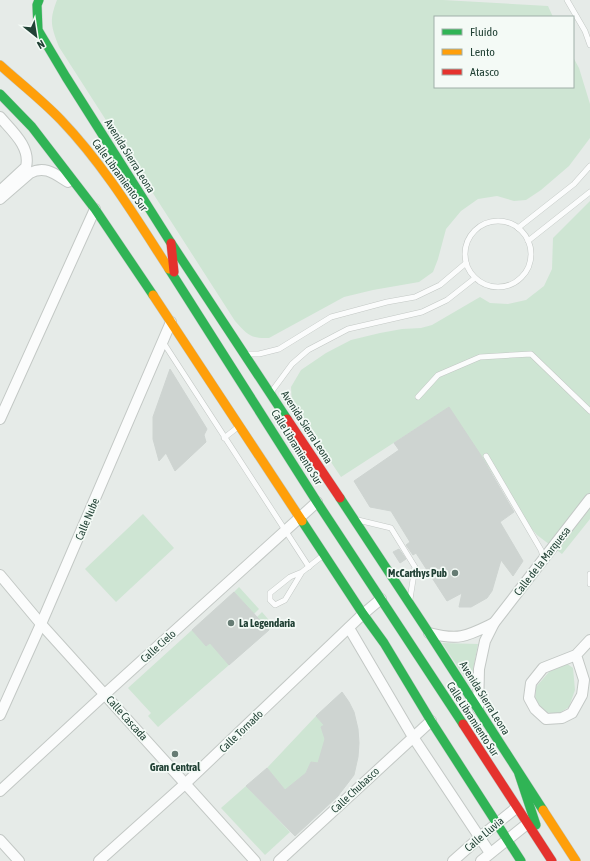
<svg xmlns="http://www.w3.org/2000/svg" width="590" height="861" font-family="'Asap Condensed',sans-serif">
<rect width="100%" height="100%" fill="#e6ebe8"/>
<g fill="#cee5d3">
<path d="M57,0h386l105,6 5,11h-118v70h138v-30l6,11 11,36v34l-21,28 -28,24 -15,10 -12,1 -17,-5 -19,3 -17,12 -15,18 -8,30 -5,13 -14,10 -46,8 -29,7 -75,41c-19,1 -22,-4 -34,-17l-176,-274c-8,-21 -10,-26 -2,-47z"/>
<path d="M590,201v318l-28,35 -25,-19 -20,-24 -68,-104 -108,70 -49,-73 -1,-17 10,-17 25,-17 25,-13 29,-7 22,-4 19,-1 11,-3 48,-28 10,6 18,1 18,-4 18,-14 8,-17 1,-31z"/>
<path d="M143,514l31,34 -58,54 -31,-33z"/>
<path d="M239,587l20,22 -5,5 -20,-22z"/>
<path d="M262,612l12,14 -5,4 -12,-13z"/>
<path d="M192,630l14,16 4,-3 19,22 -71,62 -10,-11 3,-3 -23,-25z"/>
<path d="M442,643l36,1 -8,41z"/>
<path d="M566,663l7,5 2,22 -6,17 -11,7 -14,-2 -9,-12 1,-13 13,-15z"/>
<path d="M316,716l8,9 -3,3 6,15 -9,20 -7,-1 -5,11 -21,17 -18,-22z"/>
<path d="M246,786l44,46 -25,23 -44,-47z"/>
</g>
<g fill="#ced4d1" stroke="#ced4d1">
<path d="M170,369l37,60 -3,6 2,7 -31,29 -9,-18 -7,8 -6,-22v-22z"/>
<path d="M449,407l33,50 32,55 -14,10 23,39 -10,15 -12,-16 -9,31 -5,7 -16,9h-12l3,-14 -15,8 -31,-48 -3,2 -7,-10 4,-3 -19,-31 -21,-4 -16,-26 45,-31 -5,-7z"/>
<path d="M399,549l7,10 -6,4 -7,-11z"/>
<path d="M234,592l35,38 -40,35 -19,-22 -4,3 -14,-16z"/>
<path d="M342,692l7,10 5,10 4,17 1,14 -1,14 -4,18 -16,21 -43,40 -49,-50 21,-18 18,22 21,-17 5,-11 7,1 7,-24 -4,-12 3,-2 -8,-9z"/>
</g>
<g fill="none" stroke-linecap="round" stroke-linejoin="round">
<defs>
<g id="lane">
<path d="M567,0l18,31 5,14"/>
<circle cx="498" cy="254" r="33"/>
<path d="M518,228l56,-44 16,-18"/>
<path d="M528,241l62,-49"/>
<path d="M163,342l146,225"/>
<path d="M248,354h11l20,-5 52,-32 56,-15 28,-5 25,-12 26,-22"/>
<path d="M272,391l20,-27 16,-14 40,-21 74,-17 25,-12 28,-22"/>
<path d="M418,397l20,-22 42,-18 51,-3 59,57"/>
<path d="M224,438l14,-11"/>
<path d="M486,456l55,94 3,9"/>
<path d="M358,520l33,8 24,39 -5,32"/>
<path d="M302,572l-17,28 -10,5 -5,-5v-7l20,-16 12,-5 19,-15"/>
<path d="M590,574v10"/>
</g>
<g id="street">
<path d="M0,117c12,14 31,30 26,50l-26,24"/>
<path d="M0,199l30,-26c15,-8 25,1 38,9"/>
<path d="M0,419l95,-210"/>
<path d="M0,575l41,49 214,237"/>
<path d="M494,623l96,-124"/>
<path d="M349,628l64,109 77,116"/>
<path d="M429,633c31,8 38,3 65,-10l-9,18 -6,28 -1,40"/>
<path d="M576,655l8,25 -2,15 -10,18 -10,5 -16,1 -11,-10 -6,-11 2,-15 12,-15 33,-13 14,-15"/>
<path d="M0,715l41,-91 130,-302"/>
<path d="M0,791l105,-97 212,-192"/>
<path d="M0,840l19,21"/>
<path d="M99,861l87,-78 177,-169 18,-15"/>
<path d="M279,861l152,-140"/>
<path d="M453,861l26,-23 37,-30"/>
<path d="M481,861l46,-37"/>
</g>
<g id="fast">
<path d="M39,0l-2,5 1,25 28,47 105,166 116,176"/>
<path d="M0,94l32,33 63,82 58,86"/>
<path d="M169,269l148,233 146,222"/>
<path d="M340,498l89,135 114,177"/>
<path d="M302,521l61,93 21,29 47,78 90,140"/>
<path d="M519,774l17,51"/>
</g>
<g id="slow">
<path d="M0,65c20,18 43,36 61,55 43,45 75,98 108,149"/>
<path d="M153,295l149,226"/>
<path d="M543,810l33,51"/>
</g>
<g id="jam">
<path d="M171,243l3,29"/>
<path d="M287,419l53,79"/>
<path d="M463,724l89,137"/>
</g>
</defs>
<use href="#lane" stroke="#c3c8c5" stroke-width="6"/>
<use href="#street" stroke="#c3c8c5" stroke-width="12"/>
<use href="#fast" stroke="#c1c9c5" stroke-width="10"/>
<use href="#slow" stroke="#c1c9c5" stroke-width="10"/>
<use href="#jam" stroke="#c1c9c5" stroke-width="10"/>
<use href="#lane" stroke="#fbfcfc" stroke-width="5"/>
<use href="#street" stroke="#fbfcfc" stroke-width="10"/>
<use href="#fast" stroke="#30b455" stroke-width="9"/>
<use href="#slow" stroke="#ff9f0a" stroke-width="9"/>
<use href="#jam" stroke="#e5322d" stroke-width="9"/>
</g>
<g fill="#667c74" stroke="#f4faf6" stroke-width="1.5">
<circle cx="455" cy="573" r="4"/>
<circle cx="231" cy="623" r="4"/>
<circle cx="175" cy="754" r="4"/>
</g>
<g text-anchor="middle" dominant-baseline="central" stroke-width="3.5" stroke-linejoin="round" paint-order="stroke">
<g font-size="11" fill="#214135" stroke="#f4faf6">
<text transform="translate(130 156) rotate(58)">Avenida Sierra Leona</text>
<text transform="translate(120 175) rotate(54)">Calle Libramiento Sur</text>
<text transform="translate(307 427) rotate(57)">Avenida Sierra Leona</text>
<text transform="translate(297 447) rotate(58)">Calle Libramiento Sur</text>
<text transform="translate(87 519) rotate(-67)">Calle Nube</text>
<text transform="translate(542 561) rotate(-52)">Calle de la Marquesa</text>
<text transform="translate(158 646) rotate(-42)">Calle Cielo</text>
<text transform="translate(485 698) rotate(58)">Avenida Sierra Leona</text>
<text transform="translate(127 718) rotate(48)">Calle Cascada</text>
<text transform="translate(473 719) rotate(57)">Calle Libramiento Sur</text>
<text transform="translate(241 731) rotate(-44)">Calle Tornado</text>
<text transform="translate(355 790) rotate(-43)">Calle Chubasco</text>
<text transform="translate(484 834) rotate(-40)">Calle Lluvia</text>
</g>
<g font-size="11" font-weight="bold" fill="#214135" stroke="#f4faf6" text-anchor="end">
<text x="447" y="573">McCarthys Pub</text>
<text x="239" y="623" text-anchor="start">La Legendaria</text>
<text x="175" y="767" text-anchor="middle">Gran Central</text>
</g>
</g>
<rect x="434" y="16" width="140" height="72" fill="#f4faf6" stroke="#a0b0a9"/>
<rect x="442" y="29" width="20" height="6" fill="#30b455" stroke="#a0b0a9"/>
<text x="470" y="36" font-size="12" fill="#214135">Fluido</text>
<rect x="442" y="49" width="20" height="6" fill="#ff9f0a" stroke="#a0b0a9"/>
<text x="470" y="56" font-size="12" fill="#214135">Lento</text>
<rect x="442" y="69" width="20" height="6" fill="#e5322d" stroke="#a0b0a9"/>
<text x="470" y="76" font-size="12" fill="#214135">Atasco</text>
<g transform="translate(36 36) rotate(150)" stroke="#f4faf6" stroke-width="3" paint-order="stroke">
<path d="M0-3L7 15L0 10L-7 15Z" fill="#214135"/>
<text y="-6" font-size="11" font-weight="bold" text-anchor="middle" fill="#214135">N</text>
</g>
</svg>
